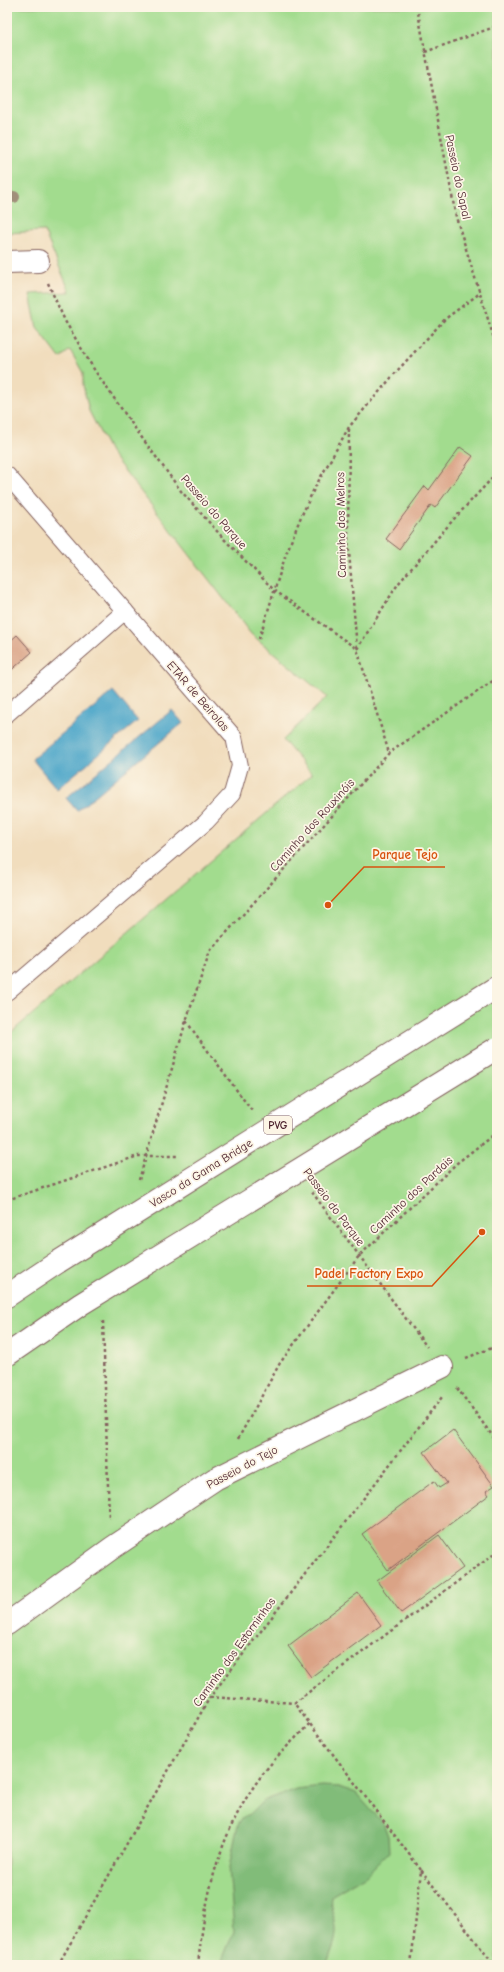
<svg xmlns="http://www.w3.org/2000/svg" width="504" height="1972" font-family="'Comic Neue',sans-serif">
<rect width="100%" height="100%" fill="#fcf5e5"/>
<filter id="ink" filterUnits="userSpaceOnUse"><feTurbulence type="fractalNoise" baseFrequency=".025" numOctaves="2"/><feDisplacementMap in="SourceGraphic" scale="8" xChannelSelector="R" yChannelSelector="G"/><feConvolveMatrix kernelMatrix="1 2 1 2 8 2 1 2 1" color-interpolation-filters="sRGB"/></filter>
<filter id="wash" filterUnits="userSpaceOnUse"><feTurbulence type="fractalNoise" baseFrequency=".012" numOctaves="4" result="noise"/><feDisplacementMap in="SourceGraphic" scale="16" xChannelSelector="R" yChannelSelector="G"/><feGaussianBlur stdDeviation="0.9" result="paint"/><feColorMatrix in="noise" values="0 0 0 0 0 0 0 0 0 0 0 0 0 0 0 0 0 1.4 0 .05"/><feComposite in="paint" operator="in"/></filter>
<g filter="url(#wash)">
<rect width="100%" height="100%" fill="#f1ddbd"/>
<path fill="#a2dc8e" stroke="#767e5c" d="M7,7h490v1958h-490v-929l305,-262 -29,-34 44,-43 -76,-63 -141,-182 -21,-41 -6,-26v-12l-13,-23 -10,8 -23,-30 -7,-34 40,-2 -26,-61 -37,2z"/>
<path fill="#81bc79" stroke="#666e52" d="M322,1786l17,1 17,6 28,32 4,11 1,16 -23,23 -35,21c-2,12 4,20 5,32 1,12 -5,25 -10,37h-106l14,-34 -5,-64 9,-43 5,-7 7,-3 13,-13 33,-12z"/>
<g fill="#4ba6c9" stroke="#4a627a">
<path d="M113,691l25,30 -81,68 -25,-30z"/>
<path d="M172,710l11,13 -106,88 -11,-13z"/>
</g>
<g id="blocks">
<g fill="#daa386">
<path d="M460,447l13,9 -38,52 -4,-3 -32,44 -13,-10 39,-53 4,4z"/>
<path d="M17,635l15,17 -25,22v-30z"/>
<path d="M453,1430l41,56 -8,5 3,4 -101,75 -26,-36 72,-53 5,7 8,-5 -23,-31z"/>
<path d="M439,1535l24,33 -62,45 -24,-32z"/>
<path d="M358,1593l23,32 -70,52 -23,-31z"/>
</g>
</g>
</g>
<g filter="url(#ink)">
<use href="#blocks" fill-opacity="0" stroke="#84625e" stroke-width="1"/>
<g fill="none" stroke-linecap="round" stroke-linejoin="round">
<defs>
<g id="lane">
<path d="M7,475l227,262 6,29 -8,28 -26,28 -199,170"/>
<path d="M7,714l118,-103"/>
</g>
<g id="street">
<path d="M7,262l31,-1"/>
<path d="M7,1624l105,-76 103,-69 227,-112"/>
</g>
<path id="highway" d="M7,1296l51,-34"/>
</defs>
<use href="#lane" stroke="#84625e" stroke-width="18"/>
<use href="#street" stroke="#84625e" stroke-width="24"/>
<use href="#highway" stroke="#84625e" stroke-width="24"/>
<g stroke="#84625e" stroke-width="2.5" stroke-dasharray="3 3" stroke-linecap="butt">
<path d="M417,7l39,210 41,131"/>
<path d="M425,52l72,-26"/>
<path d="M48,283l17,38 30,50 42,60 44,60 43,48 50,51 83,59"/>
<path d="M349,429l-1,111 9,109 32,104"/>
<path d="M259,639l27,-85 14,-35 14,-30 35,-62 48,-56 48,-52 35,-26"/>
<path d="M357,649l41,-65 55,-64 44,-47"/>
<path d="M186,1021l66,90"/>
<path d="M139,1180l47,-159 24,-70 179,-198 108,-75"/>
<path d="M312,1192l115,155"/>
<path d="M7,1200l131,-44h40"/>
<path d="M103,1321l6,198"/>
<path d="M466,1358l31,-12"/>
<path d="M457,1388l40,54"/>
<path d="M238,1439l42,-76 79,-107 98,-93 40,-31"/>
<path d="M210,1697l84,6"/>
<path d="M421,1870l-127,-167 203,-151"/>
<path d="M58,1965l152,-268 232,-300"/>
<path d="M198,1965c8,-78 24,-146 78,-207 11,-12 23,-23 34,-35"/>
<path d="M411,1965l10,-95 73,95"/>
</g>
<use href="#lane" stroke="#fff" stroke-width="16"/>
<use href="#street" stroke="#fff" stroke-width="22"/>
<use href="#highway" stroke="#fff" stroke-width="22"/>
<defs>
<g id="highway-bridge">
<path d="M58,1262l439,-275"/>
<path d="M7,1355l74,-51 416,-256"/>
</g>
</defs>
<use href="#highway-bridge" stroke="#84625e" stroke-width="24" stroke-linecap="butt"/>
<use href="#highway-bridge" stroke="#fff" stroke-width="22"/>
</g>
<circle fill="#a18e7a" cx="14" cy="197" r="6"/>
</g>
<g text-anchor="middle" dominant-baseline="central" stroke-width="3.5" stroke-linejoin="round" paint-order="stroke">
<rect fill="#fcf5e5" stroke="#7f5f63" stroke-width="1" x="264" y="1116" width="28" height="18" rx="3"/>
<g font-size="11" font-weight="bold" fill="#4a1f2b">
<text x="278" y="1125">PVG</text>
</g>
<g font-size="12" fill="#4a1f2b" stroke="#fcf5e5">
<text transform="translate(458 177) rotate(78)">Passeio do Sapal</text>
<text transform="translate(214 512) rotate(49)">Passeio do Parque</text>
<text transform="translate(341 525) rotate(-91)">Caminho dos Melros</text>
<text transform="translate(198 696) rotate(49)">ETAR de Beirolas</text>
<text transform="translate(312 825) rotate(-48)">Caminho dos Rouxinóis</text>
<text transform="translate(201 1173) rotate(-32)">Vasco da Gama Bridge</text>
<text transform="translate(411 1195) rotate(-43)">Caminho dos Pardais</text>
<text transform="translate(334 1207) rotate(53)">Passeio do Parque</text>
<text transform="translate(242 1467) rotate(-28)">Passeio do Tejo</text>
<text transform="translate(234 1652) rotate(-54)">Caminho dos Estorninhos</text>
</g>
</g>
<path fill="none" stroke="#d8530f" stroke-width="1.5" d="M328 905L364 867H445M482 1232L432 1286H307"/>
<g fill="#d8530f" stroke="#fcf5e5" stroke-width="1.5">
<circle cx="328" cy="905" r="4"/>
<circle cx="482" cy="1232" r="4"/>
</g>
<g font-size="13" text-anchor="middle" font-weight="bold" fill="#d8530f" stroke="#fcf5e5" stroke-width="3.5" stroke-linejoin="round" paint-order="stroke">
<text x="405" y="859">Parque Tejo</text>
<text x="369" y="1278">Padel Factory Expo</text>
</g>
<rect width="504" height="1972" fill="none" stroke="#fcf5e5" stroke-width="24"/>
</svg>
